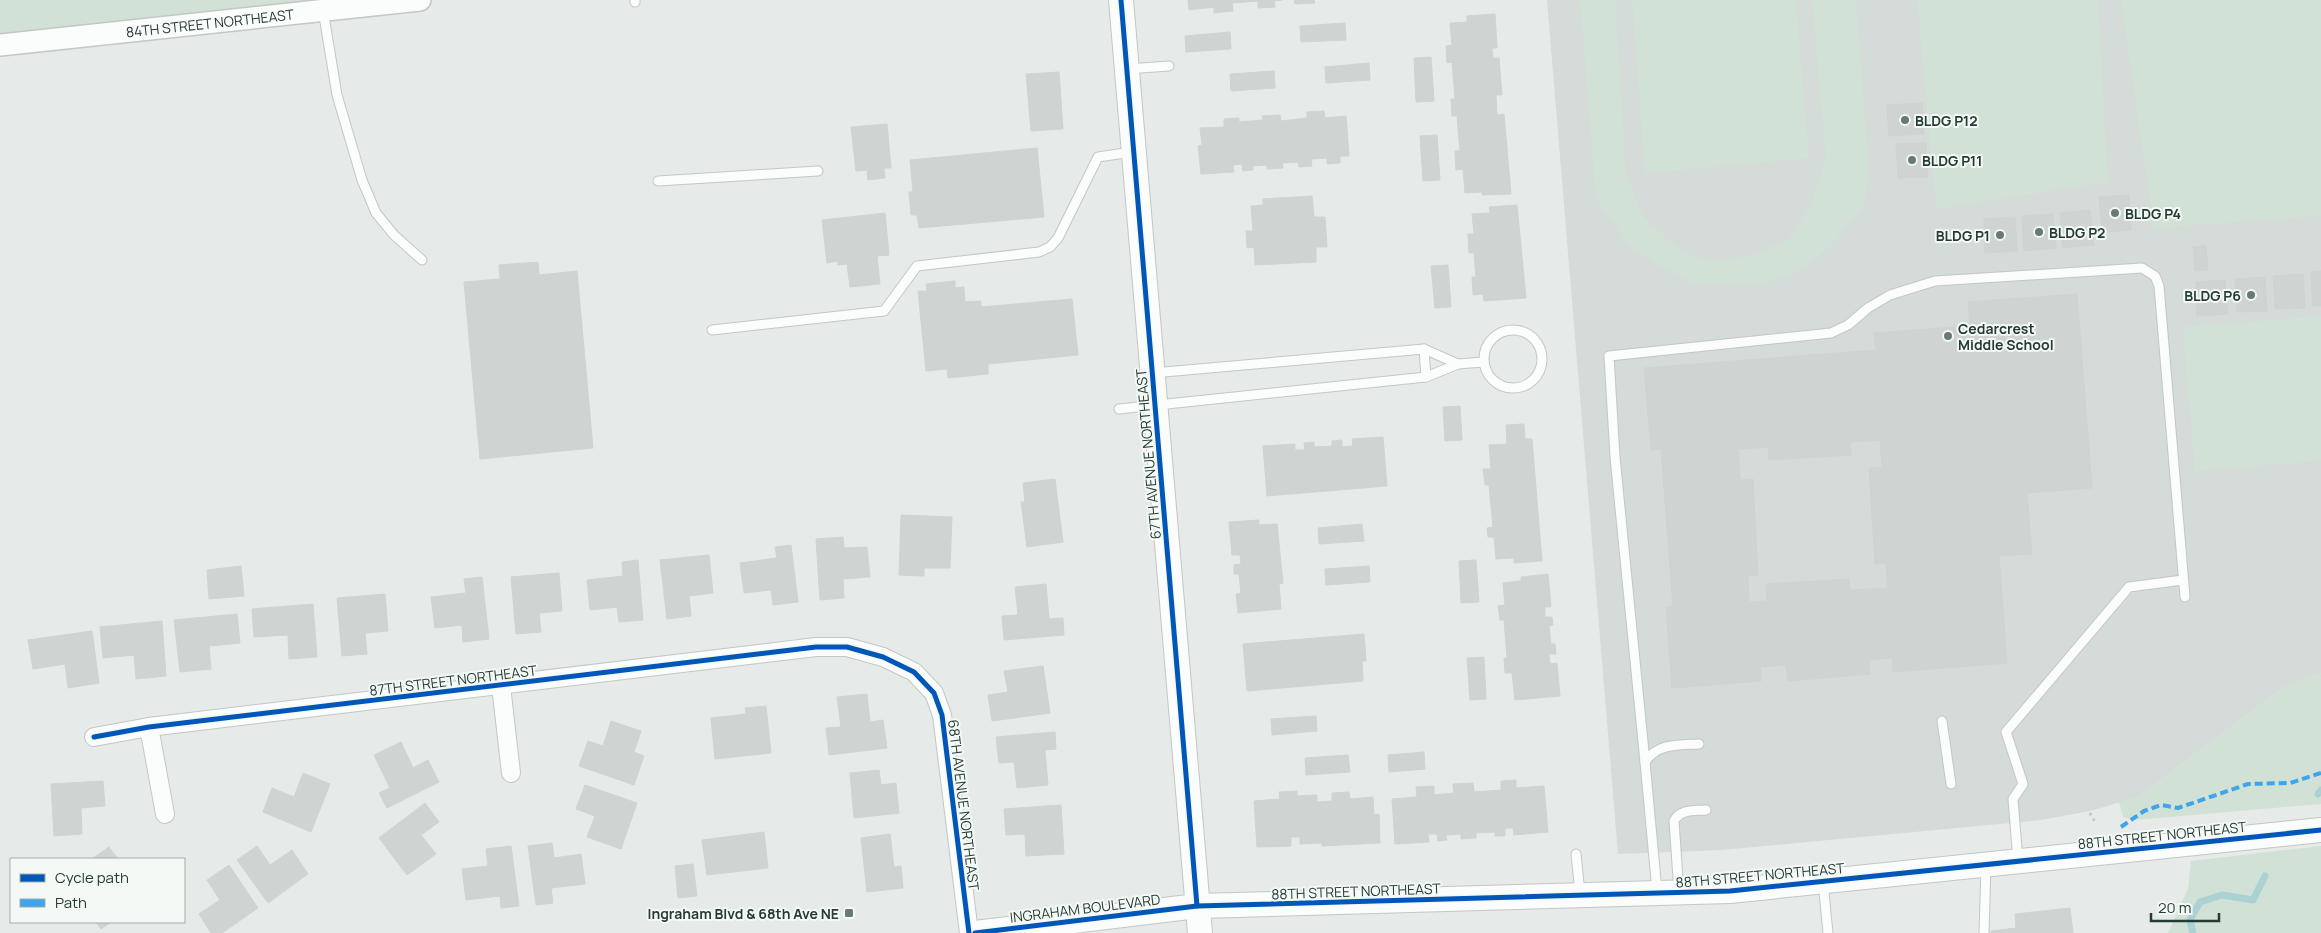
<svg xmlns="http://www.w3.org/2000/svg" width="2321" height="933" font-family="Manrope,sans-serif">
<rect width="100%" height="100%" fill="#e6eae8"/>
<path fill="#d4dbd8" d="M1547,0h774v673l-38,15 -145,109 -48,14 -49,9 -319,30 -104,4z"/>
<g fill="#d1e1d5">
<path d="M0,0h311l-311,37z"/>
<path d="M1580,0h35l11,176 17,40 40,37 33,8 36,-6 37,-16 22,-35 15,-45 -14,-159h44l13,169 -5,36 -31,39 -28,24 -43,17h-27l-42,-2 -35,-18 -26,-16 -36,-49z"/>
<path d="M1632,0h164l13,158 -164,15z"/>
<path d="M1917,0h181l10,182 -172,27z"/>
<path d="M2121,0h200v216l-167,12z"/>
<path d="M2321,316v145l-126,10 -12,-144z"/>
<path d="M2321,673v131l-186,16 -12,-3 -4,-15 19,-5 145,-109z"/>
<path d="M2321,846v87h-153l20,-44 3,-28z"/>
</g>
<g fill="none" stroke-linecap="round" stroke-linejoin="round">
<g stroke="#acd1d3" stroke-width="7">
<path d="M2318,794l3,-4"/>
<path d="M2193,933l-3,-13 10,-18 22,-7 31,5 12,-24"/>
</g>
</g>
<g fill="#cfd3d1" stroke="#cfd3d1" fill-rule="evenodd">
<path d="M1188,0h94l-8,1 1,6 -17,1v-7l-26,2 1,8 -19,2v-6l-25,3z"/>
<path d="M1294,0h20l1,3 -20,1z"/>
<path d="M1495,14l2,34h-5l1,10h6l3,37h-6l1,20 7,-1 7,80 -29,1v-3l-17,1 -2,-24 -7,1 -1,-19h5l-3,-35h-5l-1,-17h4l-3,-37 -5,1 -1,-17 6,-1 -2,-22 17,-1v-6z"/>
<path d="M1345,23l1,17 -45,2 -1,-16z"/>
<path d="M1230,32l1,17 -45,3 -1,-16z"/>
<path d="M1431,57l3,44 -18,1 -2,-44z"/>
<path d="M1369,63l1,17 -44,3 -1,-16z"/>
<path d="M1274,71l1,17 -44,3 -1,-17z"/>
<path d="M1059,72l4,57 -32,2 -5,-57z"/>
<path d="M1922,103l2,31 -35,2 -2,-31z"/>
<path d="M1324,111l1,7 21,-2 3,40h-9v7l-13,1v-6l-16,1 1,7 -13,1 -1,-5 -16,1 1,5 -16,1v-4l-14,1v4l-10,1 -1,-7 -9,1 1,7 -33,2 -3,-28 4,-1 -2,-17 24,-1v-8l15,-1v4l24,-2 -1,-4 18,-1 1,6 26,-3v-6z"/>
<path d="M887,124l4,44h-7l1,10 -17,2 -1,-10 -11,1 -5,-44z"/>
<path d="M1437,135l3,45 -17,1 -3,-45z"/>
<path d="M1926,143l2,34 -30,1 -2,-34z"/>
<path d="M1037,148l7,69 -125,11 -2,-13h-6l-2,-23h4l-3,-32z"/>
<path d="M2129,195l2,35 -29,2 -3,-35z"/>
<path d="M1312,196l2,21h11l2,30h-11v15l-61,3 -1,-18 -7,1 -1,-17h7l-2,-25 12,-1v-6z"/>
<path d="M1517,205l9,93 -42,3 -1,-7 -10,1 -1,-18h4l-2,-24h-5l-1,-19h6l-2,-20 18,-1 -1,-6z"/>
<path d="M2090,210l4,35 -31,3 -3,-35z"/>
<path d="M885,213l4,42 -12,1 3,28 -30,3 -3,-23 -9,1v-4l-11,2 -5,-43z"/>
<path d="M2053,214l3,34 -32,3 -2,-35z"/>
<path d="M2015,217l2,34 -32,2 -1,-34z"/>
<path d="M2206,246l2,24 -13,1 -2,-24z"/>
<path d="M538,262l1,13 38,-4 16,177 -113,11 -16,-177 36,-3 -1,-14z"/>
<path d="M1448,265l3,42 -16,1 -4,-42z"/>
<path d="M2321,271v35h-8l-2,-34z"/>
<path d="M2303,274l2,34 -30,1 -2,-33z"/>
<path d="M2265,277l2,34 -30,1 -2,-33z"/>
<path d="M2225,280l3,34 -31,2 -1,-34z"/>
<path d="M955,281v7l9,-1 1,15 16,-1v6l91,-8 6,56 -90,9v10l-40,4 -1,-9 -21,2 -8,-80h9l-1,-7z"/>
<path d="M2077,294l15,194 -65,5 5,61 -33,2 8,107 -114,9 -1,-14 -23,2 1,14 -82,7 -2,-16 -26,2 1,14 -89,7 -6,-81 7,-1 -12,-157 -10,1 -7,-82 232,-18 -2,-17 96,-7 -2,-24zM1880,440l2,27 -13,1 6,96 11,-1 2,25 -38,2 -1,-11 -83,5 1,17 -18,1 -1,-26 10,-1 -5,-96 -13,1 -2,-31 30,-2 1,13 82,-5 -1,-13z"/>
<path d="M1460,406l2,34 -17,1 -2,-34z"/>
<path d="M1524,424l1,15h7l10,122 -28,2v-5l-18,1 -2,-22h-6l-1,-9 6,-1 -4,-42h-4l-2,-16h8l-2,-24 18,-1 -1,-19z"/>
<path d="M1383,437l4,49 -120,10 -4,-50 32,-2v6h10l-1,-7 10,-1v5l18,-1v-5l10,-1v7l11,-1 -1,-7z"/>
<path d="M1055,479l8,63 -36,5 -6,-45h4l-2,-19z"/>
<path d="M901,515l51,2 -2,51h-26v8l-25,-1z"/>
<path d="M1259,520v5l18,-1 6,59 -4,1 2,25 -43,4 -2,-19 5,-1 -2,-19h-5v-9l7,-1 -1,-9h-8l-3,-33z"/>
<path d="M1362,524l2,17 -45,3 -1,-16z"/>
<path d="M843,537l1,11 23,-1 3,30 -27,2 1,19 -24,2 -4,-61z"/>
<path d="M791,545l7,57 -25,3 -2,-15 -27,3 -4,-30 37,-5 -2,-11z"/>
<path d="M709,555l4,38 -24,3 2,20 -24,3 -7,-59z"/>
<path d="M638,560l5,60 -24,2 -2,-15 -27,3 -3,-30 36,-4 -1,-14z"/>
<path d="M1476,560l3,42 -18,1 -2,-42z"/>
<path d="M241,566l3,30 -35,3 -2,-29z"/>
<path d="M1369,566l1,16 -44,3 -1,-16z"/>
<path d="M559,573l3,38 -23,2 2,19 -25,2 -5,-57z"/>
<path d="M1548,574l3,33h-6v10h7l1,8 -4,1 2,18h4l1,10h-7l1,10 7,-1 3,33 -45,4 -3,-27h-7l-1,-15h3l-3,-38h-4l-2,-14 7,-1 -2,-22 18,-2v-4z"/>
<path d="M482,577l7,62 -26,3 -1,-17 -27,3 -4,-31 35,-4 -2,-14z"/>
<path d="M1046,584l3,35 14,-1 1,17 -60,5 -2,-24 16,-1 -3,-28z"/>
<path d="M385,594l3,37 -23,2 2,21 -25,2 -5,-58z"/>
<path d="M313,604l4,53 -28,2 -1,-24 -34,2 -2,-28z"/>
<path d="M237,614l3,29 -31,3 2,23 -31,3 -6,-52z"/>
<path d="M162,621l4,55 -30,3 -2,-24 -31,3 -3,-31z"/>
<path d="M92,631l7,52 -31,5 -3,-24 -32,5 -5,-29z"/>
<path d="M1364,634l2,27h-4l1,20 -116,10 -4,-47z"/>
<path d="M1484,657l2,42 -16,1 -3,-42z"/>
<path d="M1043,666l7,47 -58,8 -4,-26 20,-3 -4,-21z"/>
<path d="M867,694l3,28 13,-2 4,28 -58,7 -3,-27 15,-1 -4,-30z"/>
<path d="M766,706l5,47 -56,6 -4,-41 35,-4 -1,-6z"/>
<path d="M1316,716l1,15 -45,4 -1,-16z"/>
<path d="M611,721l30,10 -7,21 10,4 -10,29 -55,-19 9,-25 15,5z"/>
<path d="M1055,732l1,17 -11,1 3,35 -31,3 -3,-26 -15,1 -3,-26z"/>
<path d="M401,742l12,26 15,-8 11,22 -52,26 -8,-15 11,-5 -16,-33z"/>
<path d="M1424,752l1,17 -36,3 -1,-17z"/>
<path d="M1348,755l2,17 -44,3 -1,-17z"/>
<path d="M879,770l2,15 15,-2 3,30 -45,5 -4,-45z"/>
<path d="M303,773l27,11 -19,48 -48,-20 9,-24 22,9z"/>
<path d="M1516,780v8l28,-2 4,46 -34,3 -1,-7h-8v8h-10v-4l-19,1v5l-15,1v-5l-15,1 1,5 -9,1 -1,-7h-9l1,8 -34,2 -3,-45 25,-2 -1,-10 18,-1v9l20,-2 -1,-9 20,-1 1,9 27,-2v-9z"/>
<path d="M103,781l2,25 -24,2 1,26 -28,2 -3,-52z"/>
<path d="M585,785l52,18 -16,46 -34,-12 8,-21 -19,-7z"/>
<path d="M1297,791v5l20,-1v7l15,-1v-8l17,-1 1,7 23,-2 1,18 5,-1 1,29 -58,3v-3l-22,1v-7h-9v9l-34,1 -3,-46 26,-2 -1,-7z"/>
<path d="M425,803l14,19 -18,13 15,19 -29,21 -28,-37z"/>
<path d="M1061,805l3,49 -38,2 -1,-22 -19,1 -2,-26z"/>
<path d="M764,832l4,36 -61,7 -5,-35z"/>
<path d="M890,834l4,33 7,-1 2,22 -36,4 -6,-54z"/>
<path d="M552,843l2,15 27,-4 4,30 -34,4 2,15 -17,2 -8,-59z"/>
<path d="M257,846l13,19 22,-15 16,24 -40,29 -31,-43z"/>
<path d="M511,846l8,60 -18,2 -1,-12 -34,4 -4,-31 26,-3 -2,-17z"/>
<path d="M109,847l9,12h-26z"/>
<path d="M693,864l4,32 -19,2 -3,-32z"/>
<path d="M229,865l29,43 -36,25h-11l-12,-19 21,-14 -13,-20z"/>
<path d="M2070,908l3,25h-82v-2l25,-3 -1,-14z"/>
<path d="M96,922h15l-10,7z"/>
</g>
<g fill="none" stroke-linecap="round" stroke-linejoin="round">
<defs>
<g id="service">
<path d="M635,0v2"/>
<path d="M323,10l14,85 25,85 14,33 18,22 28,25"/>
<path d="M1127,69l42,-3"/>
<path d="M658,181l160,-10"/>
<circle cx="1513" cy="359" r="29"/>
<path d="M712,330l172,-19 33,-45 122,-14 11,-5 8,-9 40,-81 34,-5"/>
<path d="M1424,349l2,28"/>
<path d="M1153,373l271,-24 34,15"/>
<path d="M1119,409l307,-32 32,-13 25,-2"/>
<path d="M1942,721l9,63"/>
<path d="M1645,762l-30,-305 -6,-101 222,-23 17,-8 20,-17 22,-13 45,-14 207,-13 13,8 4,10 26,311"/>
<path d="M1576,854l4,39"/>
<path d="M2018,861l-5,-62 10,-15 -17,-52 123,-145 54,-7"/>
<path d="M1823,882l5,51"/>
<path d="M1657,891l-12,-129c12,-19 34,-17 54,-18"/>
<path d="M1679,893l-5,-72c6,-12 20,-10 32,-11"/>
<path d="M1984,933l2,-68"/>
</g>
<g id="minor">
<path d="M501,686l10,87"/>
<path d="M149,727l16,87"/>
<path d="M94,737l55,-10 667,-80h31l36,10 31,15 20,21 8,22 27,218"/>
</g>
<g id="tertiary">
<path id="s1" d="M0,45l420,-45"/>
</g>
<g id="secondary">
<path d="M1121,0l79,933"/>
<path d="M975,933l222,-27 533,-15 591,-61"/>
</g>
</defs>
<use href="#service" stroke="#c3c7c5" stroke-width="11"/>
<use href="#minor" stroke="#c3c7c5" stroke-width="20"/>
<use href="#tertiary" stroke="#c3c7c5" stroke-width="24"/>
<use href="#secondary" stroke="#c2c7c5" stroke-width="26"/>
<path stroke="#c2cac6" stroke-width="3" stroke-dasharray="2.5 4" stroke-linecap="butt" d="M2090,813l5,9"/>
<use href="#service" stroke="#fbfcfc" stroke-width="9"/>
<use href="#minor" stroke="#fbfcfc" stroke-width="18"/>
<use href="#tertiary" stroke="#fbfcfc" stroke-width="21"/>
<use href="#secondary" stroke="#fbfcfc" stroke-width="24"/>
<path stroke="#3ea4eb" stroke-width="4" stroke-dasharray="8 4" stroke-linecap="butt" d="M2121,827l23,-16 17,-6 17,3 70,-24 42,-1 31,-10"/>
<defs>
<g id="cycleway">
<path d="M1121,0l76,906"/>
<path d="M94,737l55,-10 667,-80h31l36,10 31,15 20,21 8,22 27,218"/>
<path d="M975,933l222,-27 533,-15 591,-61"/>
</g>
</defs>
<use href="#cycleway" stroke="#f4f9f6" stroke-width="8"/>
<use href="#cycleway" stroke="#0057b8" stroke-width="5"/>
</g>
<g fill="#697973" stroke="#f4f9f6" stroke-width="2">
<circle cx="1905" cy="120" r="5"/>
<circle cx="1912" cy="160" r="5"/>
<circle cx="2115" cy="213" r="5"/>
<circle cx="2039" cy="232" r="5"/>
<circle cx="2000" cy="235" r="5"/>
<circle cx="2251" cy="295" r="5"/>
<circle cx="1948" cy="336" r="5"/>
<rect x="844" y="908" width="10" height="10" rx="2.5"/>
</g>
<g text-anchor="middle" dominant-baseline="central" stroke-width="4" stroke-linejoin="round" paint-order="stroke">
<g font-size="14" fill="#253c34" stroke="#f4f9f6">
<text stroke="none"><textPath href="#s1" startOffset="211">84TH STREET NORTHEAST</textPath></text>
<text transform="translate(1148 454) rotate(-95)">67TH AVENUE NORTHEAST</text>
<text transform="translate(453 680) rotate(-7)">87TH STREET NORTHEAST</text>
<text transform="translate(964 805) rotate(83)">68TH AVENUE NORTHEAST</text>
<text transform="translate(2162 835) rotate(-6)">88TH STREET NORTHEAST</text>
<text transform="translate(1760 875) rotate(-5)">88TH STREET NORTHEAST</text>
<text transform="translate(1356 891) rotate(-2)">88TH STREET NORTHEAST</text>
<text transform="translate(1085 908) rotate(-7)">INGRAHAM BOULEVARD</text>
</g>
<g font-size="14" font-weight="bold" fill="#253c34" stroke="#f4f9f6" text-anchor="start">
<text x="1915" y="120">BLDG P12</text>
<text x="1922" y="160">BLDG P11</text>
<text x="2125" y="213">BLDG P4</text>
<text x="2049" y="232">BLDG P2</text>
<text x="1990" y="235" text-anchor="end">BLDG P1</text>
<text x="2241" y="295" text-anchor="end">BLDG P6</text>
<text x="1958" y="328">Cedarcrest<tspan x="1958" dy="16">Middle School</tspan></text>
<text x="839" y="913" text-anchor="end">Ingraham Blvd &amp; 68th Ave NE</text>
</g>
</g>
<rect x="10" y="858" width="175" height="65" fill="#f4f9f6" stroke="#a1ada8"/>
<rect x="20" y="874" width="25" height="8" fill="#0057b8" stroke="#a1ada8"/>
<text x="55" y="883" font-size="15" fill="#253c34">Cycle path</text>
<rect x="20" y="899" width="25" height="8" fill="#3ea4eb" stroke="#a1ada8"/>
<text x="55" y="908" font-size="15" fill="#253c34">Path</text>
<path d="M2151 913v8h68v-8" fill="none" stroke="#253c34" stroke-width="2.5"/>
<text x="2158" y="913" font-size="15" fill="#253c34" stroke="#f4f9f6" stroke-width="4" paint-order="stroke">20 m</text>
</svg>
